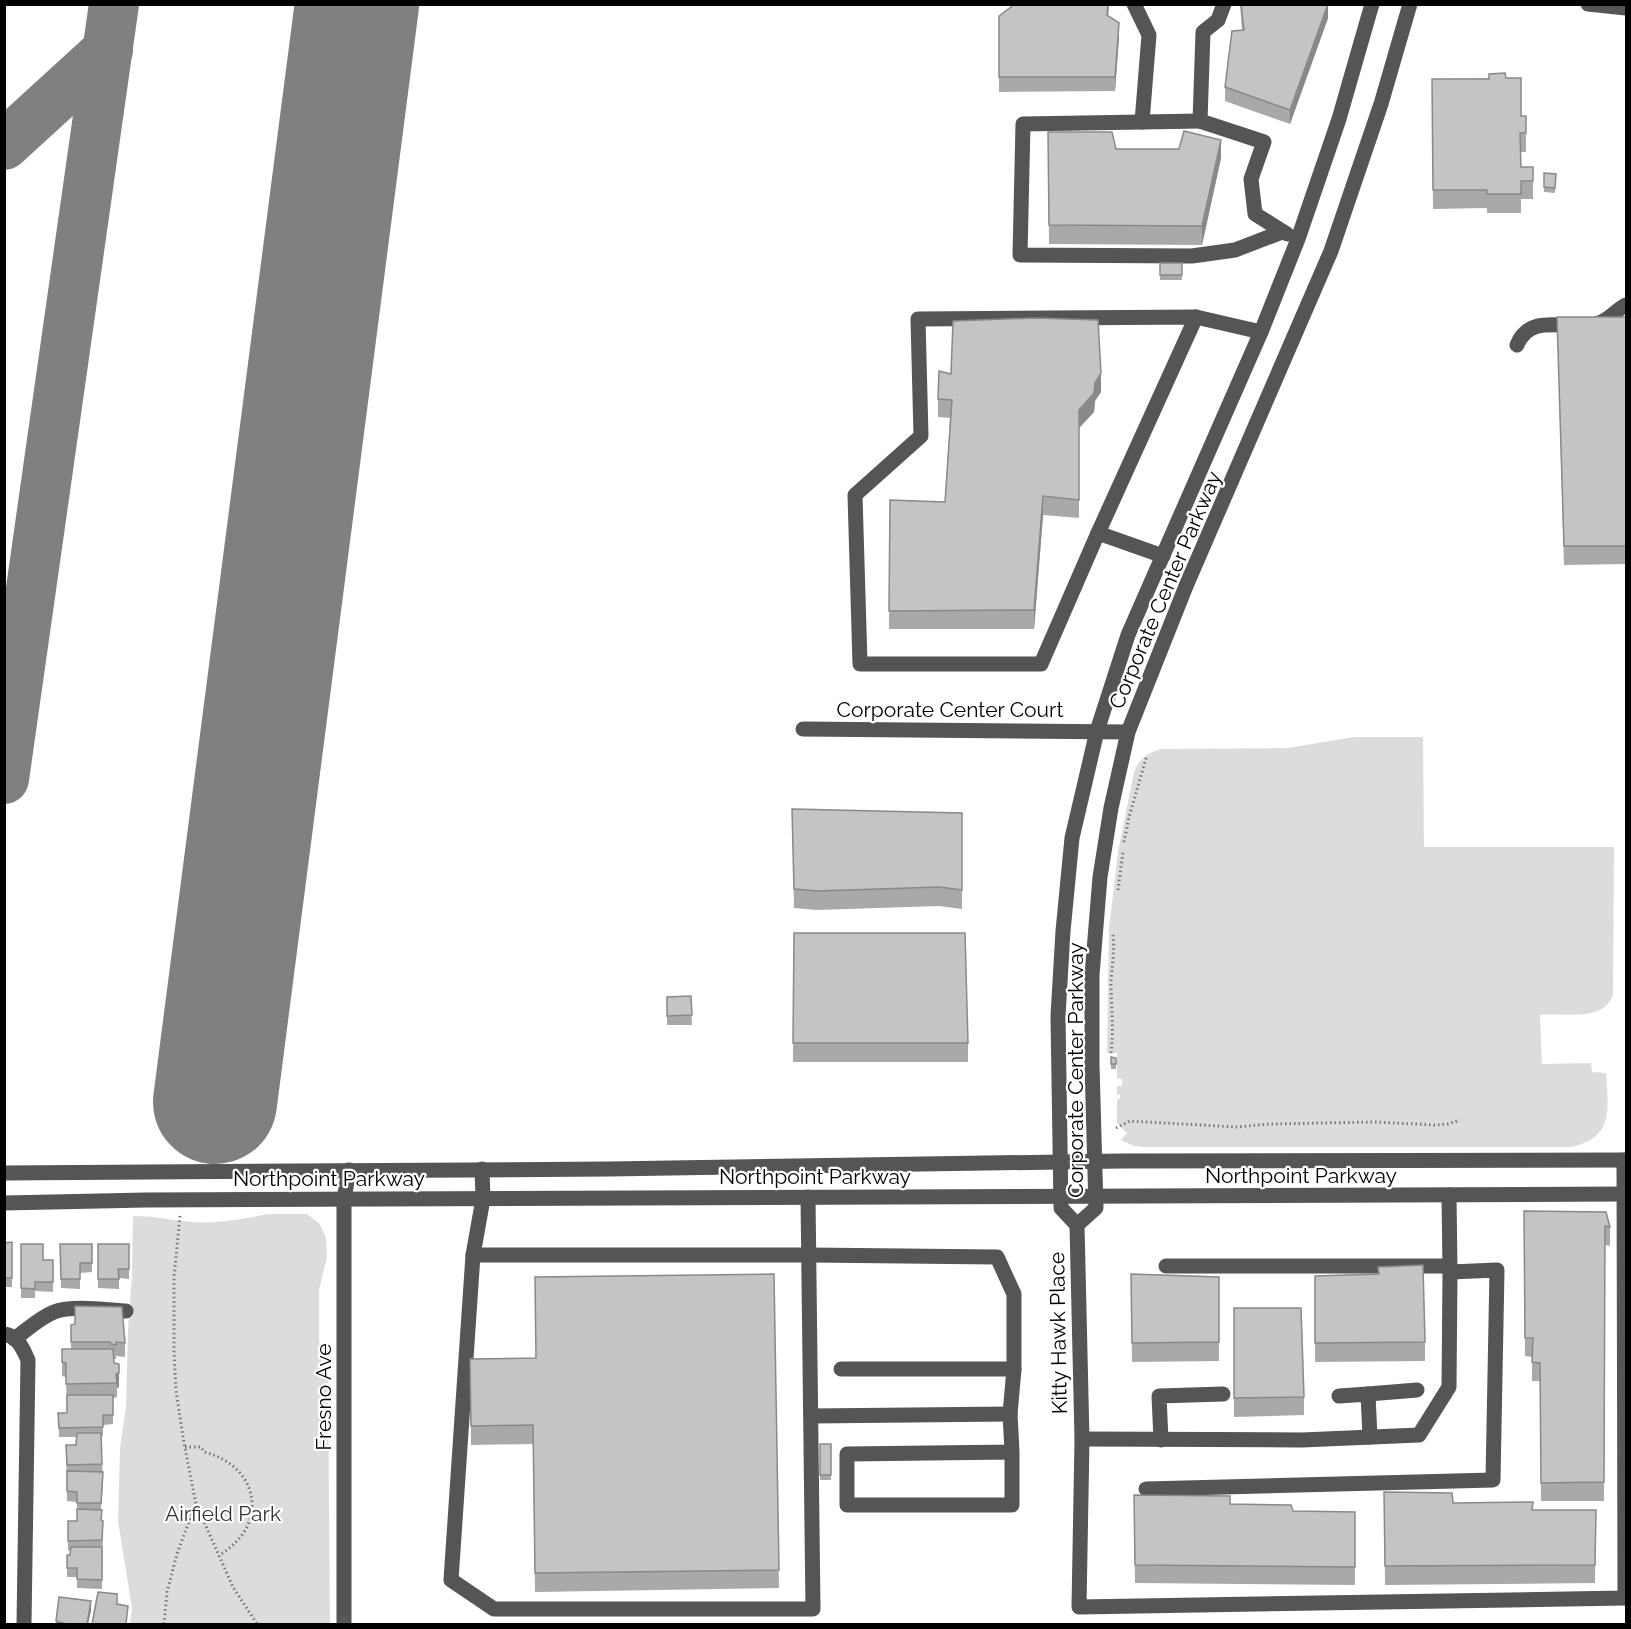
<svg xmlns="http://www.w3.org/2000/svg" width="1631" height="1629" font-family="Raleway,sans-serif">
<rect width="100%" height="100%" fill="#fff"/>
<g fill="#dcdcdc">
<path d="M1354,737h69l1,110h190l-1,148c-10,28 -50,17 -73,20l2,49 49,-1 1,9 14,1c2,35 9,65 -35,74h-427l-10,-1 -13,-6 6,-7 -10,-10v-24h3v-4l-3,-1v-8h5v-7l-5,-1v-25h-10l2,-124 9,-77 16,-80c5,-13 13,-19 27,-23l127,-1z"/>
<path d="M267,1214h40l12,9 7,14 1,20 -8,33v51l9,33 2,250h-200l2,-16 -14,-87 2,-73 6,-42 2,-77 4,-53 1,-60c20,0 31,3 51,5 28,4 56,-1 83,-7z"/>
</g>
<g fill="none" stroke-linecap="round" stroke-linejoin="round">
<g stroke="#808080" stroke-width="50">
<path d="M4,145l104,-95"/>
<path d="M4,779l110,-775"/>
</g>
<path stroke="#808080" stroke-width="124" d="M215,1102l142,-1098"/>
<g stroke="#777" stroke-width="3" stroke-dasharray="1.5 3" stroke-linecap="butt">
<path d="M1124,842l5,-25 18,-62"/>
<path d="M1118,890l5,-38"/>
<path d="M1111,1053c3,-24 0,-47 0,-71 1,-16 4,-31 2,-47"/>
<path d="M1116,1128l14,-7 106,6 35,-3 103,-2 62,3 12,-1 12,-4"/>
<path d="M180,1216l-6,61v75l2,39 8,52 12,61 37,83 24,37"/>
<path d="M185,1447h16l3,5c56,14 66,74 15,103"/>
<path d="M164,1624l3,-32 10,-38 18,-49"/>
</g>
<g stroke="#555" stroke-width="15">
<path d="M1134,4l15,31 -7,87 58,-1"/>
<path d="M1224,4l-6,16 -15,12 -3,89 64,21 -13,37 4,35 32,20"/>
<path d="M1588,4l38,4"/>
<path d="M1142,122l-119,2 -3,131 172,1 43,-6 47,-18"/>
<path d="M1517,345c14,-35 54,-12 82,-22 10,-3 17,-13 27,-18"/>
<path d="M1098,533l98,-216"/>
<path d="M1163,556l-65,-23 -57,131h-181l-5,-169 66,-59 -3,-117 278,-2 65,15"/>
<path d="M803,729l325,3"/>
<path d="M482,1169l1,30 -10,56 -22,325 43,29h319l-5,-412"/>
<path d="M4,1173l605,-4 513,-8 504,-1"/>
<path d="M4,1203l142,-3 1480,-6"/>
<path d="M1077,1225l5,214 -3,168 546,-9 -1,-438"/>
<path d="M1077,1225l19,-17 -4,-143v-90l8,-98 11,-69 17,-76 58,-146 145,-335 50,-147 29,-100"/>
<path d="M1077,1225l-16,-17 -3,-192 5,-85 9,-93 25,-107 31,-96 133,-303 37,-93 41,-120 33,-115"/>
<path d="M473,1255h336l188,2 17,37v75h-173"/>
<path d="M1166,1266h284"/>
<path d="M4,1334c14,2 19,15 24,26l-4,264"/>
<path d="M14,1339c13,-9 25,-21 40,-27 19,-7 52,-2 72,-1"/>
<path d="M1368,1394l49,-4"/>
<path d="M1339,1396l29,-2 2,43"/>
<path d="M811,1416l199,-2"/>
<path d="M1082,1439l220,1 117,-5 30,-48 1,-115"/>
<path d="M1161,1440l-2,-44 64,-2"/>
<path d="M1012,1452v53h-165v-51l165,-2 -2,-38 4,-45"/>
<path d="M1146,1489l347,-9 4,-210 -47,2 -1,-77"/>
<path d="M344,1624v-425l5,-29"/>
</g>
</g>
<g fill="#a9a9a9">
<path d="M1015,4h94l-1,12 11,21 -4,54 -116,1v-76z"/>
<path d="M1240,4h88v14l-38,106 -65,-23v-14l17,-56z"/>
<path d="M1506,78l15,38h5v36h-5v15h12v32h-12v14h-34v-5l-54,1 -1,-130z"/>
<path d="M1048,132l68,17 105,9 -19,87 -153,-1z"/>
<path d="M1544,173l12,1 -1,19 -11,-1z"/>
<rect x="1160" y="263" width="22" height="17"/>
<path d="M1557,317h69v247l-62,1z"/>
<path d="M951,374l150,18 -6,9 -1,11 -15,16v90l-36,-3 -9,114h-145l1,-129 55,2 5,-84 -12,-1v-18z"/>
<path d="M792,809l170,4v96l-23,-3 -122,4 -23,-2z"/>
<path d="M794,933l174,110v19h-175z"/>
<path d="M691,996l1,29h-25v-28z"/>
<path d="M1111,1057l5,1v11h-5z"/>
<path d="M1524,1211l86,16v19l-5,-1 -1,256h-63l-1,-120h-8v-24l-7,-1z"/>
<path d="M12,1242v45h-8v-44z"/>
<path d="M21,1244l22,16h10v32l-18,-1v7h-14z"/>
<path d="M60,1244h32v28l-12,1v16l-19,-1z"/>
<path d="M98,1244h31v35l-10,-1v11l-21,-1z"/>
<path d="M1378,1267l47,75v19l-110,1v-86l63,-2z"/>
<path d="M774,1274l5,314 -244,4 -2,-148 -62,1 -1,-86 66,-1z"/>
<path d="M1131,1274l88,3v84l-87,1z"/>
<path d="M1234,1308l70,89v18l-70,2z"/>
<path d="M75,1324l50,19v14l-9,-1v3h-2v4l5,1v23l-2,1v9l-4,1v26l-10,1v11h-2l2,45 -2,29v10l2,1 -1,68 -25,-1v-11h-10v-22h3l1,-5 -3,1v-30h9v-19l-10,-1 -1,-56h10v-8h-17l-1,-24h9l-1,-36 -4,-1v-27h9v-24z"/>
<rect x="820" y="1444" width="11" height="36"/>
<path d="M1384,1492l69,11 80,7h63l-1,73 -210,2z"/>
<path d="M1230,1504l63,7 62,1v73l-220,-2 -1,-70z"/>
<path d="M91,1610l-3,14h-32v-3z"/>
</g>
<g fill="#898989">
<path d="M1108,4h1l-2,25v-14z"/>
<path d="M1328,4v14l-38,106v-14z"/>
<path d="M1119,23v14l-4,54v-14z"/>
<path d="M1221,140v18l-19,87v-19z"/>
<path d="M1101,373v19l-6,9 -1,11 -15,16v-18z"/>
<path d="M1043,496v19l-9,114v-19z"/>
<path d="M119,1373v14l-2,1 -1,-14z"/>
<path d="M91,1601v9l-3,14h-1z"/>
</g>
<g fill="#c4c4c4" stroke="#898989" stroke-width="1.5">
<path d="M1015,4h93l-1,11 12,8 -4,54h-116v-61z"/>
<path d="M1241,4h87l-38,106 -65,-23 7,-56 12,-1z"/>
<path d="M1505,73l1,5h15v38h5v17h-6l1,34h12v14h-12v13h-34v-4h-54l-1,-111h57v-5z"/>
<path d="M1184,131l37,9 -19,86 -153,-1 -1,-93h64l4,17h63z"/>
<path d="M1544,173l12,1 -1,14 -11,-1z"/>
<rect x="1160" y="263" width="22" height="12"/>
<path d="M1557,317h69v229h-62z"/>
<path d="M1035,318l63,2 3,53 -6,10 -1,10 -15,17v90l-36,-4 -9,114 -145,1 1,-111 55,2 7,-102 -14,-1 1,-28 12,3 2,-53z"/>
<path d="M792,809l170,4v77l-23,-3 -122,4 -23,-2z"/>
<path d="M794,933h171l3,110h-175z"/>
<path d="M691,996l1,19 -25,1v-19z"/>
<path d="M1111,1057l5,1v6h-5z"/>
<path d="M1524,1211l82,1 4,15 -5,-1 -1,256 -63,1 -1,-120 -8,-1 1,-24h-8z"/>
<path d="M12,1242v36h-8v-35z"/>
<path d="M21,1244h22v16h10v22h-18v7l-14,-1z"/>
<path d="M60,1244h32v19h-12v16h-19z"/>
<path d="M98,1244h31v25h-11l1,10h-21z"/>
<path d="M1423,1265l2,77 -110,1v-67l64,-2 -1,-7z"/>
<path d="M774,1274l5,296 -244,3 -2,-148 -62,1 -1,-67 66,-1 -1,-81z"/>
<path d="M1131,1274l88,3v65l-87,1z"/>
<path d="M75,1306l47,1 3,36 -9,-1v3l-5,-1 -1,-2h-39v-17l4,-1z"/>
<path d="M1234,1308h67l3,89 -70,1z"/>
<path d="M62,1349h51l1,14 5,1v9l-3,1 1,9 -51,1v-21l-4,-1z"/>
<path d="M67,1395h46v20h-10v12l-44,1 -1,-15h9z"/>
<path d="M77,1433h24l1,31 -35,1 -1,-20h10z"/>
<rect x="820" y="1444" width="11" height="31"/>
<path d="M67,1471l36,1 -2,31h-24v-11l-10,-1z"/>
<path d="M1384,1492l68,1 1,10 80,-1 -1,8h64l-1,55 -210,1z"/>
<path d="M1134,1495l96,1v8l61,1 2,6 62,1v55l-220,-2z"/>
<path d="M77,1509l25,1 -1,10 2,1 -1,19 -34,1v-20h9z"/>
<path d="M71,1547h31v33l-25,-1v-11h-10v-13h3z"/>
<path d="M98,1592l19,2v10l11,2 -2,18h-34z"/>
<path d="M59,1597l32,4 -4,23h-21l-10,-3z"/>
</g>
<g text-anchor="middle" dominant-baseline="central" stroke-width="4.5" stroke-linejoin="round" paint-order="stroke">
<g font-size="21" fill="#000" stroke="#fff">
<text transform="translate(1165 590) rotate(-67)">Corporate Center Parkway</text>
<text x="950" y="709">Corporate Center Court</text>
<text transform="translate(1075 1070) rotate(-90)">Corporate Center Parkway</text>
<text x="1301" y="1175">Northpoint Parkway</text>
<text x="815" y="1176">Northpoint Parkway</text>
<text x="329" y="1178">Northpoint Parkway</text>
<text transform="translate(1058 1333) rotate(-91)">Kitty Hawk Place</text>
<text transform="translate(323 1397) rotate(-90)">Fresno Ave</text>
</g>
<g font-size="21" fill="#333" stroke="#fff">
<text x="223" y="1513">Airfield Park</text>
</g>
</g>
<rect width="1631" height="1629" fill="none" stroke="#000000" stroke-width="12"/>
</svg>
